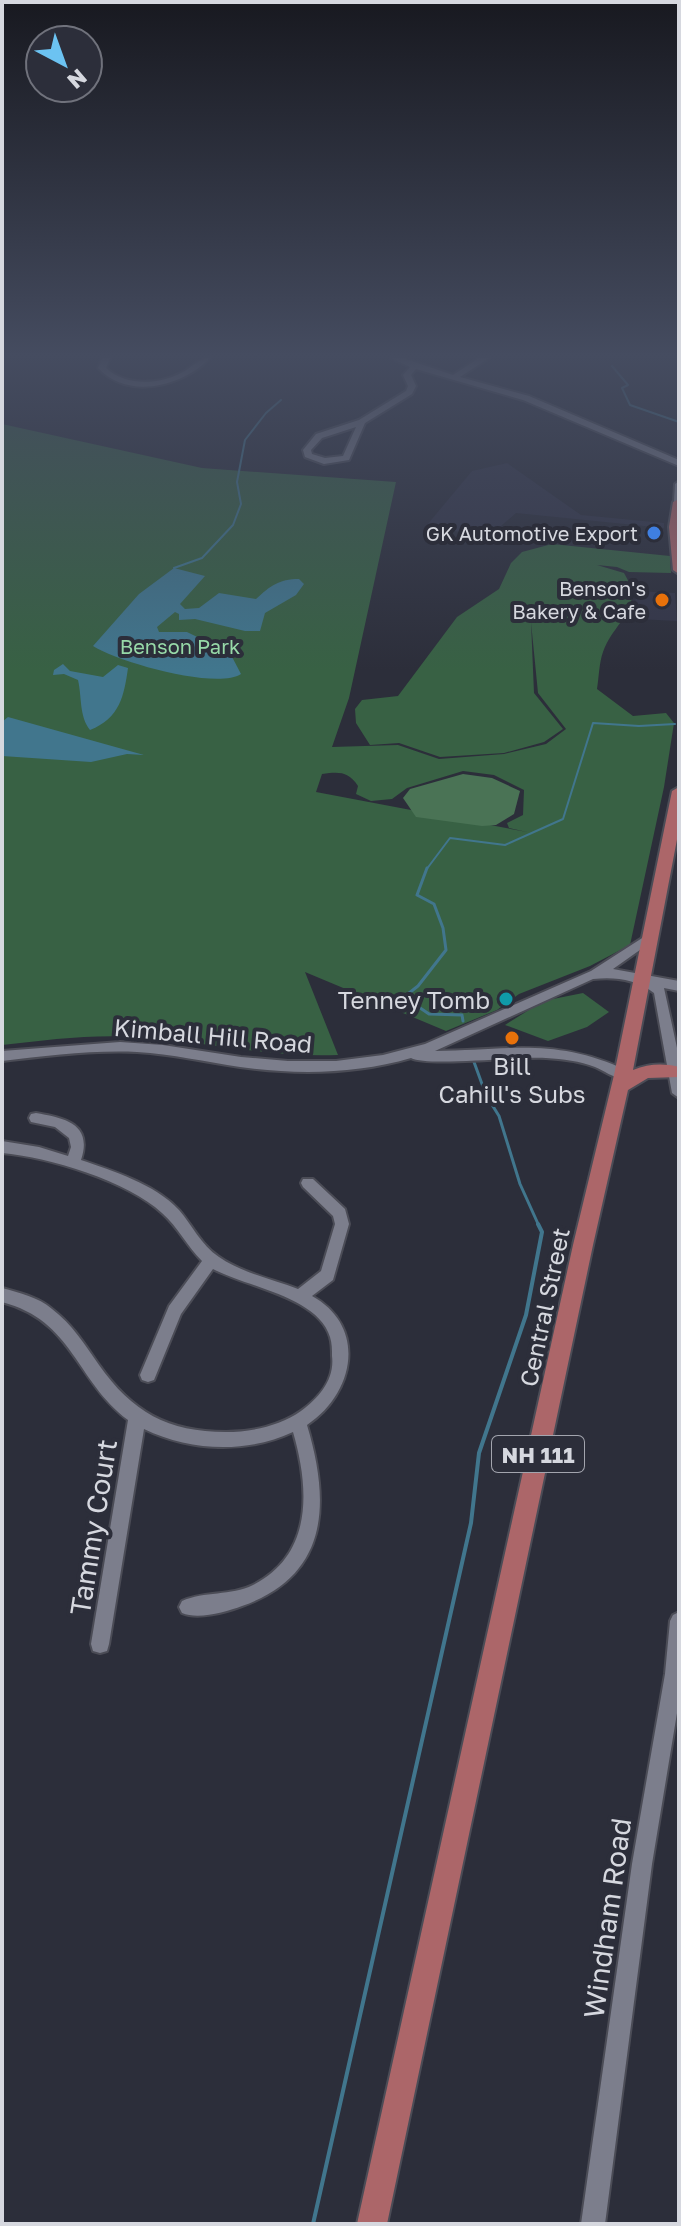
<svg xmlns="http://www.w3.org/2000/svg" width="681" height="2226" font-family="'Golos Text',sans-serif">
<rect width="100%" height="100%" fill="#2c2e3a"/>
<g fill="#333547">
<path d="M507,463l74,52 83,8v5l-148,-15 -29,25 -60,-13 45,-54z"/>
<path d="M635,591l40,2 2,28 -40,-2z"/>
</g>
<g fill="#386144" fill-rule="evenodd">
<path d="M2,424l200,44 194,14 -47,216 -17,49 66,-2 41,14 65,-5 42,-10 20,-15 -28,-36 -7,-71 3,71 29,36 -19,13 -40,11 -64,4 -41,-14 -29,2 -14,-22 -1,-14 7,-9 36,-4 59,-79 42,-28 12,-26 11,-11 30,-8 118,12 1,17 -42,-1 -12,-5 -20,-2 27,8c22,37 -9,46 -21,79 -4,11 -4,25 -6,37l36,27 33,-3 8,10 -10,64 -34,158 -40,21 -71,28 -22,16 -51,21 -141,-59 33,83c-69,3 -134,-14 -201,-18 -46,-3 -90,3 -135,8zM463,771l31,4 30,15 -1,25 -16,8 2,5 18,4 -211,-40 6,-18c17,-2 26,-3 36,12l-2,8 15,7 21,-2 15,-11z"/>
<path d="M583,993l26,19 -22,15 -39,14 -43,-16 38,-24z"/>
</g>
<path fill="#4a7355" d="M463,774l29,4 28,13 -6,23 -18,11 -14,1 -66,-9 -13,-19 7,-9z"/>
<g fill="#41768d">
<path d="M174,568l31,8 -25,28 5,5 14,-1 20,-15 37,6c14,-13 23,-20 43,-20l5,5 -8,11 -31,18 -5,18h-15l-50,-12 -16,1v-6l-4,-2 -18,15 2,5h28l43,21 11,21c-25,16 -123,-12 -148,-28l46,-52z"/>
<path d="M63,664l7,7 33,6 15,-12 10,3c-4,28 -8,50 -38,62 -11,-14 -8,-33 -12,-50l-14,-6 -11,1 1,-5z"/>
<path d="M8,717l136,38 -17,-1 -36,8 -89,-6v-34z"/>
</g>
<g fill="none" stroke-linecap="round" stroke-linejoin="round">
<g stroke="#41768d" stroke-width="2">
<path d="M612,366l16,19 -6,3 8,17 49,17"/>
<path d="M174,568l28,-10 31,-33 8,-21 -4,-22 8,-42 21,-27 15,-13"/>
<path d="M426,870l24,-32 55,7 58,-26 30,-96 46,3 36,-2"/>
</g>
<g stroke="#41768d" stroke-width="3">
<path d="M427,868l-10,27 17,9 9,24 3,22 -28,36 -14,11 25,17 33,1 1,6"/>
<path d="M474,1062l12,33 13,21 21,68 19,42"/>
</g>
<path stroke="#41768d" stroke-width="4" d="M313,2224l158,-701 8,-70 47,-138 16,-83 -4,-8"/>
<defs>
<g id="minor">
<path d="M102,358h8l-4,10c19,18 52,17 75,5 11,-5 17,-15 29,-15 -28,29 -82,42 -112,10z"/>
<path d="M391,358h12l50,17 26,-17h10l-29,19 69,19 150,64v6l-156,-66 -107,-31 -5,6 5,11 -4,8 -47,29 -16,37 -25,4 -19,-7 -2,-7 13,-16 43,-14 47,-29 2,-5 -5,-11 7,-8zM356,427l-13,29 -18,2 -13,-4 -1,-4 11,-12z"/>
<path d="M679,481v23l-1,1 -4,-3 1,-18z"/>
<path d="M650,933l4,1 2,3 -2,3 -41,29 66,12v10l-15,-3 15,69v41l-7,-5 -18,-100c-19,-14 -38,-16 -61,-14l-158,72c75,-1 121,-14 193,20l2,4 -7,5c-10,-3 -19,-9 -28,-13 -15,-6 -32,-8 -49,-9 -27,-2 -118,9 -135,0 -55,16 -114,17 -171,9 -34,-5 -68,-13 -103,-15 -45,-2 -90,4 -135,9v-10l118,-9 43,3 78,12 47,4h48l47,-6 42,-11 166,-73z"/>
<path d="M36,1113c29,5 57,11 45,47 32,11 74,24 98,50 13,15 22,35 40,47 23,16 53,22 79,32l23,-18 14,-47 -2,-8 -30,-29 -2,-4 2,-4h10l32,30 4,15 -16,56 -21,16c56,31 42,98 -5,129 23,77 23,150 -65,181 -16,6 -44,14 -60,7l-3,-6 3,-6c22,-10 49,-5 71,-16 61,-31 56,-98 40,-153 -47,22 -103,19 -149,-3l-35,215 -2,7 -7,2 -7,-2 -2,-7 37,-224c-53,-40 -54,-99 -126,-118v-14c18,5 36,9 50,21 20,15 33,36 47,56 33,47 69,67 127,67 25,0 54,-6 75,-21 18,-13 34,-32 31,-55 0,-6 0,-13 -2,-19 -12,-40 -83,-50 -117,-68l-32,45 -27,66 -6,2 -6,-2 -2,-5 29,-69 33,-45c-15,-15 -24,-34 -40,-48 -34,-32 -114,-56 -160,-60v-12l37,6 29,9 3,-9 -2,-9 -14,-11 -24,-5 -2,-4 2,-4z"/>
<path d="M679,1612v89l-27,163 -47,360h-24l51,-360 33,-190 5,-53 3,-6z"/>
</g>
<g id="major">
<path d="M679,499v75l-6,-4 -4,-43 4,-25z"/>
<path d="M679,787v42l-46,241c16,-6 29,-7 46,-3v10l-31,1 -20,12 -35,155 -206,979h-30l216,-979 41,-170 58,-284z"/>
</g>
</defs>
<use href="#minor" stroke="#4b4c56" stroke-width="4"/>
<use href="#major" stroke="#4b4c56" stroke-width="4"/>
<use href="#minor" fill="#7c7e8c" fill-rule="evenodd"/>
<use href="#major" fill="#ac6669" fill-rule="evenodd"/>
</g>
<linearGradient id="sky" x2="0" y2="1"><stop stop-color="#181920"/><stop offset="0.53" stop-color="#454c60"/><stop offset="1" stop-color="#454c60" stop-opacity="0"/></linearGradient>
<rect width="681" height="670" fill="url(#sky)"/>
<circle fill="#3f7fe0" stroke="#2c2e3a" stroke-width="3" cx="654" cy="533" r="8"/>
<g fill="#e8710a" stroke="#2c2e3a" stroke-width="3">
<circle cx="662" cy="600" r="8"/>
<circle cx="512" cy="1038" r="8"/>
</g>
<circle fill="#0f9aa8" stroke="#2c2e3a" stroke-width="3" cx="506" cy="999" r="8"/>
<g text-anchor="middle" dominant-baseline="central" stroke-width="8" stroke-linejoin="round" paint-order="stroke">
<g font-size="20" fill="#d6d8df" stroke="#2c2e3a" text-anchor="end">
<text x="638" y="533">GK Automotive Export</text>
<text x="646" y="588">Benson's<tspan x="646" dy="23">Bakery &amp; Cafe</tspan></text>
</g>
<g font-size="20" fill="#97d9a8" stroke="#2c2e3a">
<text x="180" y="646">Benson Park</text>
</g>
<rect fill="#2c2e3a" stroke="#a3a5ae" stroke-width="2" x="492" y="1436" width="92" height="36" rx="6"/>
<g font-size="22" font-weight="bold" fill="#d6d8df">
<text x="538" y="1454">NH 111</text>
</g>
<g font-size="24" fill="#d6d8df" stroke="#2c2e3a" text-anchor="end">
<text x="490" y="999">Tenney Tomb</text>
<text x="512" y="1065" text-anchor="middle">Bill<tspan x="512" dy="28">Cahill's Subs</tspan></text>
</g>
<g font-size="24" fill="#d6d8df" stroke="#2c2e3a">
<text transform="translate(213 1035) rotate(5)">Kimball Hill Road</text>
<text transform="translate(544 1307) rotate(-78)">Central Street</text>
</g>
<g font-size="28" fill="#d6d8df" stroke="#2c2e3a">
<text transform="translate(93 1527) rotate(-81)">Tammy Court</text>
<text transform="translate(607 1918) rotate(-82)">Windham Road</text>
</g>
</g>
<rect width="681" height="2226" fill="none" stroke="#d6d8df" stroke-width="8"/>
<g transform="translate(64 64) rotate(139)"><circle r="38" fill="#2c2e3a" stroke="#70727c" stroke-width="2"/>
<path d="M0-6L14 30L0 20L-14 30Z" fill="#6cc3f2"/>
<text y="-12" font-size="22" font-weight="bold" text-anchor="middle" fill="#d6d8df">N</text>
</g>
</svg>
